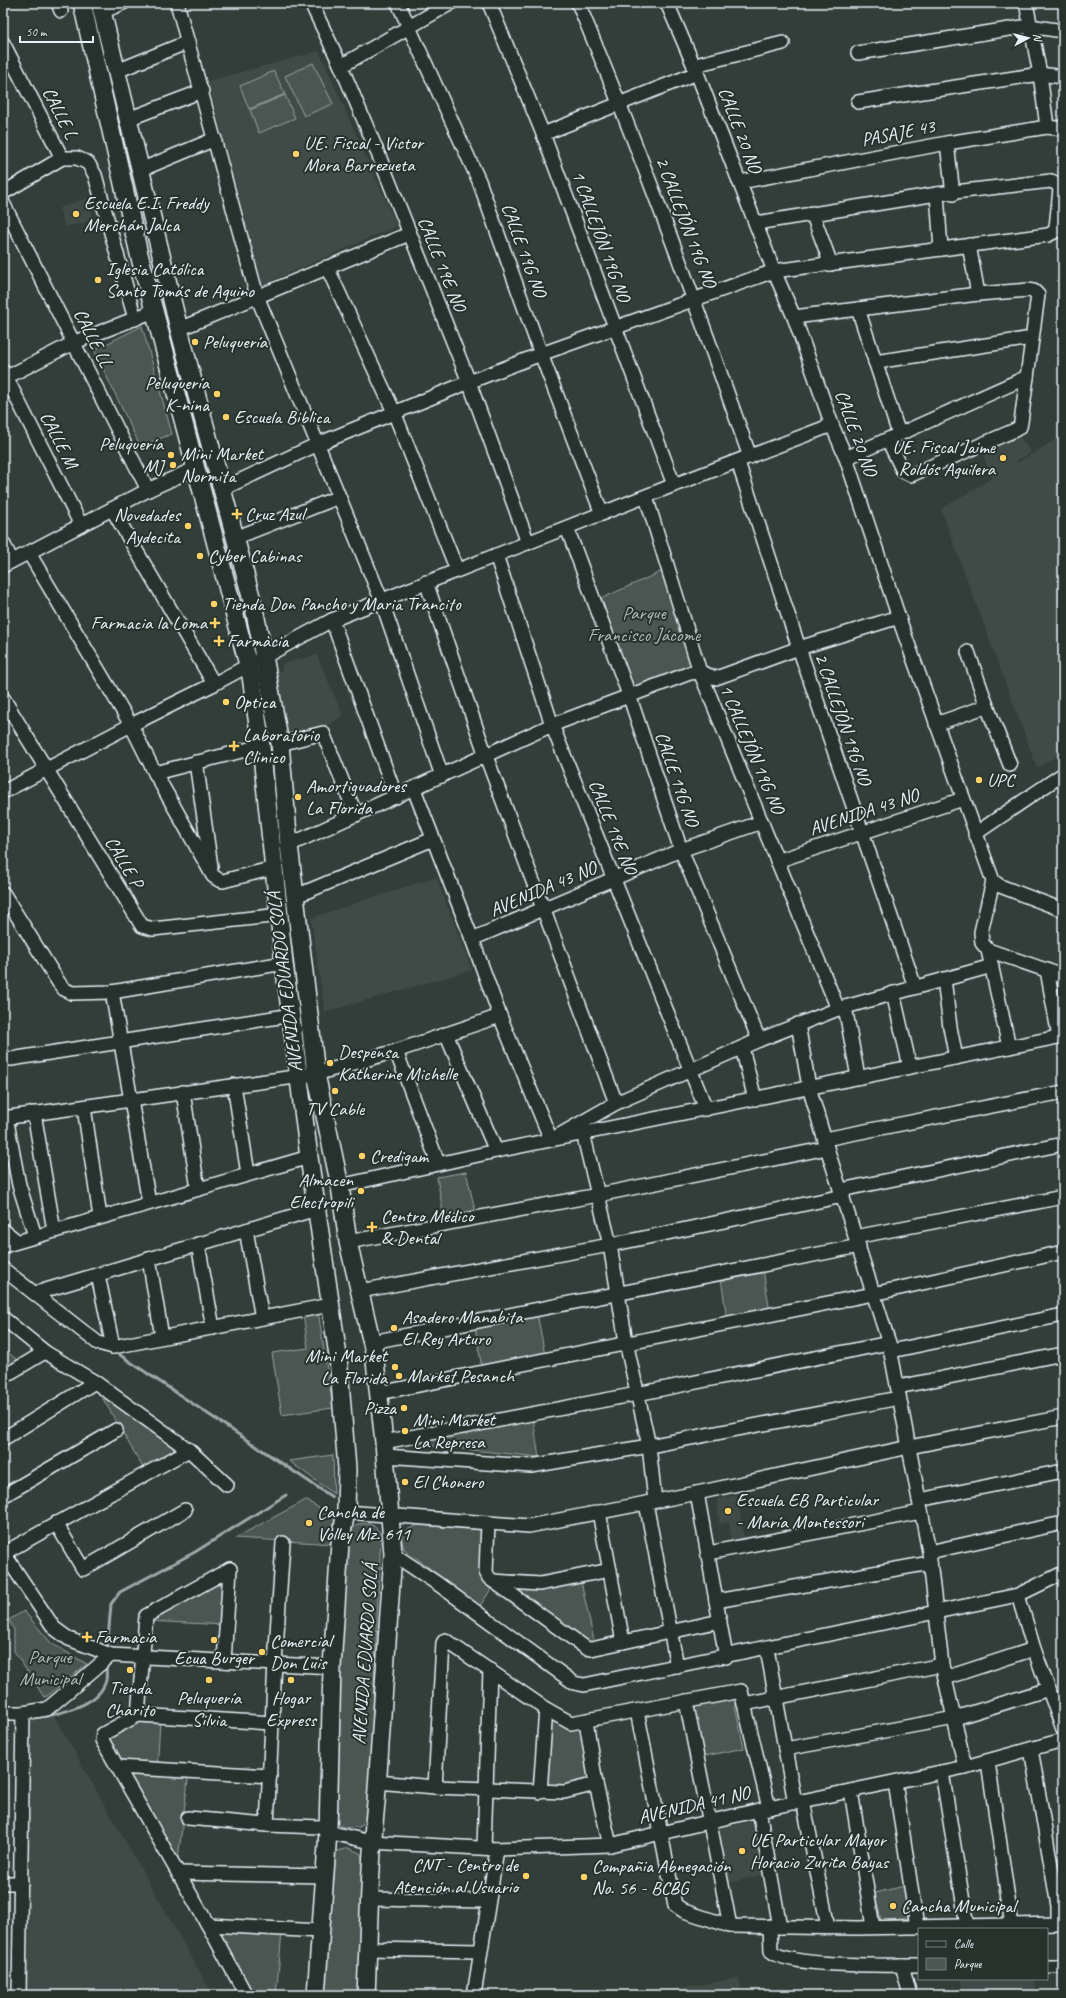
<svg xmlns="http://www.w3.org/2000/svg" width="1066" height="1998" font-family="Caveat,sans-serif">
<rect width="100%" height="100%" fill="#323e39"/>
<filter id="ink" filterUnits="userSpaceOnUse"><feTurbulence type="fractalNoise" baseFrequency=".025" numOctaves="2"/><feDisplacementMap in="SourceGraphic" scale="8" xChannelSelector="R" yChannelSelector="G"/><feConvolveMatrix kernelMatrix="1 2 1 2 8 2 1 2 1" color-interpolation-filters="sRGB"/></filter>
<g filter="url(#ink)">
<g fill="#3f4b46">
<path d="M319,51l78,175 -135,59 -54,-204z"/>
<path d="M87,198l7,22 -29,7 -6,-19z"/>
<path d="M1063,435v317l-26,16 -96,-259 51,-31 -9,-23 36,-19 12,16 -15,9 1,2z"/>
<path d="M317,655l26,60 -18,13 -38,10 -10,-67 5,-1v-6z"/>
<path d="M436,877l36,93 -147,42 -14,-94z"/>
<path d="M737,1495l7,44 -13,2 -2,-19 -10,2 -2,-25z"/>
<path d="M30,1716h24l159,279h-190z"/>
<path d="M759,1820l10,53 -43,11 -11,-55z"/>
<path d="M739,1978l3,17h-91v-2z"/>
<path d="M962,1979h73l1,16h-75z"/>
</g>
<g fill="#495651" stroke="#98a4a4">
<path d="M313,63l20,41 -29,12 -19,-40z"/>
<path d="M274,71l11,23 -36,15 -9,-23z"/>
<path d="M285,95l10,23 -36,15 -9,-23z"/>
<path d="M142,326l30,108 -32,12 -46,-96z"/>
<path d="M665,570l30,98 -64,22 -33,-90z"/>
<path d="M466,1172l10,42 -32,4 -7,-41z"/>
<path d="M763,1270l7,42 -43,8 -6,-42z"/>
<path d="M318,1311l15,97 -51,7 -10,-62 36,-5 -5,-35z"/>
<path d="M537,1313l8,42 -63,14 -7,-43z"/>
<path d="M3,1349l16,12 -16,10z"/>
<path d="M95,1385l88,65 -38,21z"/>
<path d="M533,1418l6,39 -134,-14z"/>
<path d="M333,1455l1,39 -45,-33z"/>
<path d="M306,1500l29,18 -1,26 -99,-6z"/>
<path d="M358,1524c11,-1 17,0 23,10l-13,284 -8,9c-12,1 -21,2 -28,-9l14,-283z"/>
<path d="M417,1525l66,5 10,56 -13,20 -76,-57 -3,-12 6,-7z"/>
<path d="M229,1572l-3,53 -80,-4z"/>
<path d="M581,1581l13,60 -10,4 -78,-62 19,2 7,5z"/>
<path d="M24,1611l27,32 36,21 -40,32 -3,1 -30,-46v-21l-5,-10z"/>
<path d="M733,1696l11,52 -44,9 -10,-52z"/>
<path d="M548,1713l35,11 10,58 -49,6z"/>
<path d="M139,1719l21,1 -3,52h32l-12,95 -74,-130z"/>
<path d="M348,1848l12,5 5,11 -7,131h-37l13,-143z"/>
<path d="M905,1886l6,32 -30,3 -6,-28z"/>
<path d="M211,1926l71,6 -6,63h-27z"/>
</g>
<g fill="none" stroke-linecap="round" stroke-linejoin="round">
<g stroke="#9ea9ab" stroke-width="3">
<path d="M120,1355l212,142"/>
<path d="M107,1651l4,-47 9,-12 75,-40 91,-57"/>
<path d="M52,1715c19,-5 49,-13 54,-35 1,-5 0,-11 0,-16"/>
</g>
<defs>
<g id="minor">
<path d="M58,3l3,8"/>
<path d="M177,3l80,293 124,303 61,177"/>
<path d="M311,3l30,63 38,90 90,226 59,161"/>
<path d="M398,3l81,178 62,173 61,160"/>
<path d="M489,3l54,131 131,351"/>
<path d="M578,3c63,149 118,301 172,454"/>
<path d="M667,3l30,70 77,198 20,46 38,108 14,33 56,169 91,254"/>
<path d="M1026,3l14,71 7,53"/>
<path d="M102,12l21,-9"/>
<path d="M3,43l59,115"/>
<path d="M858,53l171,-27 34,5"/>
<path d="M341,66l110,-63"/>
<path d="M694,67l9,-4 80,-20"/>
<path d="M117,71l71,-29"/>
<path d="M858,102l182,-28 23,3"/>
<path d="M128,119l74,-28"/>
<path d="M543,134l154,-61"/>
<path d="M947,143l6,51"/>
<path d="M140,170l75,-31"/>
<path d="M740,182l207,-39 100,-16 16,2"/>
<path d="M3,193l59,-35h15l11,5 7,12 40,144"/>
<path d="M937,194l4,55"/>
<path d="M3,203l145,287"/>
<path d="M812,213l19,51"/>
<path d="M969,245l9,49"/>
<path d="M327,267l67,145 63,158"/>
<path d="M858,309l41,125"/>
<path d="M794,317l184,-23 51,-4 5,1 4,4 -11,82 -181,81"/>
<path d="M179,329l230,-95"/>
<path d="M875,362l157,-24"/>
<path d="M3,371l78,154"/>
<path d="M3,379l72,-37 79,-31"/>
<path d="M888,440l15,31 8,4 104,-45 5,-3 1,-5 6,-45"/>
<path d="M738,462l61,186 116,339"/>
<path d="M222,489l96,-45 151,-62 72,-28 233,-83 274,-36 6,-3 2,-4 4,-39 -3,-5 -6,-3 -114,13 -181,29"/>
<path d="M646,497l54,175 138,337"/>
<path d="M112,509l102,175"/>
<path d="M567,528l62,167 52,155 78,190"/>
<path d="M235,538l104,-41"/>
<path d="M3,543l9,18"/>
<path d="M29,553l102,172 24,48 58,103 6,4 4,1 51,-13"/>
<path d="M496,555l56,170 154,384"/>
<path d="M3,566l145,-76 48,-22"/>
<path d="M332,620l64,177"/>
<path d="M3,698l139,228 11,3 127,-14"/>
<path d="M987,706l23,59"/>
<path d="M936,724l51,-18 -19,-54"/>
<path d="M280,744l43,-11 33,82"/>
<path d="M196,762l15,105"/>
<path d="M155,773l106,-27"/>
<path d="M414,789l58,150 28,77 51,124 65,-37 -130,-347 -60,-174"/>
<path d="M3,792l128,-67 83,-41 118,-64 342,-135 158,-60"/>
<path d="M975,834l88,-60"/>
<path d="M289,845l263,-120 138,-52 10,-1 16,6 83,-30 100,-31"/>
<path d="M777,861l186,-62"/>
<path d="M993,881l-12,51 1,11 6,7 21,97"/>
<path d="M993,881l7,5 63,24"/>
<path d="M3,893l56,90 5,6 8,4 40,-1 172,-29"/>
<path d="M296,896l137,-57"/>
<path d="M472,939l209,-89 81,-28"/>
<path d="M988,950l75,26"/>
<path d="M1047,970l12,67"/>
<path d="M944,979l6,48 6,31"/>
<path d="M112,992l37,211"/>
<path d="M893,993l17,74"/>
<path d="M845,1007l13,70"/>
<path d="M798,1024l11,63 18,61 62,195 40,209 13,113 23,102"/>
<path d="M446,1034l50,117"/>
<path d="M742,1048l13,51"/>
<path d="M396,1051l42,112"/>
<path d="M3,1058l8,1 281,-44"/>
<path d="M234,1085l14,89"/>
<path d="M183,1092l15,97"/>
<path d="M616,1103l143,-63 79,-31 154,-43"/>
<path d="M84,1107l16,110"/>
<path d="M34,1113l20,118"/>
<path d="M6,1117l13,68 16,51"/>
<path d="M3,1118l313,-44 80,-23 104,-35"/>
<path d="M583,1133l27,112 16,97 23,104 6,55"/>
<path d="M825,1139l238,-47"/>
<path d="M340,1186l156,-35 567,-115"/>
<path d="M841,1190l222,-46"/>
<path d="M3,1230l14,11"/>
<path d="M246,1230l16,88"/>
<path d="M855,1237l208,-40"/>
<path d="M348,1242l250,-47 229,-47"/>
<path d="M198,1244l15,84"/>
<path d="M3,1246l306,-89"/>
<path d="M149,1259l13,78"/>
<path d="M3,1269l95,74 15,4 217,-42"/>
<path d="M98,1275l15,72"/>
<path d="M360,1291l250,-46 233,-49"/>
<path d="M36,1293l280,-84"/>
<path d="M3,1318l42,34 50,30 94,68 38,35"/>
<path d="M372,1342l487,-96"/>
<path d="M891,1351l172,-36"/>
<path d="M3,1377l42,-25"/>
<path d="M898,1387l165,-33"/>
<path d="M379,1393l494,-99 190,-42"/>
<path d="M3,1439l92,-57"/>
<path d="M384,1442l253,-48 252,-51"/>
<path d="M385,1456l146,10 118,-20 250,-48"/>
<path d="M697,1493l29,164"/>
<path d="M3,1496l113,-66"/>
<path d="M919,1500l144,-29"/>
<path d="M646,1503l31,163"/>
<path d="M346,1512l183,14 168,-33 212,-46 154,-30"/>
<path d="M599,1512l24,130"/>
<path d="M56,1523l27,46 102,-59"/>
<path d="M488,1523l-2,49 3,6 97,70 5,1 129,-28"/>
<path d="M283,1543l-8,120 -8,162 53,2 8,5 43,10 126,7 113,-4 149,-35 206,-43 98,-27"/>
<path d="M3,1552l51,76 15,11 42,16 221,12"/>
<path d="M929,1552l134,-29"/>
<path d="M4,1553l185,-103"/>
<path d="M708,1553l213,-41"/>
<path d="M393,1554l45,30 136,99 10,2 434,-90 45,-22"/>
<path d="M230,1569l-84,47 -8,99 134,8"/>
<path d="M493,1581l47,3 70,-14"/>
<path d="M1018,1595l16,54 29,80"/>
<path d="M716,1601l214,-38"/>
<path d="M767,1649l28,154"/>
<path d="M224,1661l6,-92"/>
<path d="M945,1678l89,-29"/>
<path d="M686,1701l44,225"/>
<path d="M744,1704l198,-39"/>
<path d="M637,1711l38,194 9,6 46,15 127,2 201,-4v-18l-27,-157"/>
<path d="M3,1713h20l24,-4 64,-54"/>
<path d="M138,1715l-35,19 -1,6 106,185 38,70"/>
<path d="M586,1721l10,63 14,61"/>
<path d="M785,1749l170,-31 94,-29"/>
<path d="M988,1762l24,164"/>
<path d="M118,1767l152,9"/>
<path d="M942,1772l25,154"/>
<path d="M377,1782l58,5 129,5 32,-8"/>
<path d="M895,1782l22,145"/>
<path d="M435,1787l8,-144 2,-3 101,69 25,14 170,-32 28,117"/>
<path d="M851,1791l22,136"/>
<path d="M540,1792l6,-83"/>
<path d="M803,1801l25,126"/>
<path d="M759,1810l21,117"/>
<path d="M188,1818l79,7"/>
<path d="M484,1848l6,-178"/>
<path d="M179,1873l145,3"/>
<path d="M3,1883h18"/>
<path d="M370,1899l118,2"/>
<path d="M208,1925l112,6"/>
<path d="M770,1926l1,25c18,17 120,14 148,14"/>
<path d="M368,1949l112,2"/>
<path d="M902,1965l8,30"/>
<path d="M1047,1967h16"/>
<path d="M19,1995l4,-282"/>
<path d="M474,1995l23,-146"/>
</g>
<g id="major">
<path d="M82,3l57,251 112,422 10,70 23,217 25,194 29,199 9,113 -1,43 -6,31 -8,124 -4,165 -12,163"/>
<path d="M100,3l79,326 74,275 11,52 16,88 9,101 27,229 24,112 8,56 26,110 10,90 9,112 -17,249c-7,63 -7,128 -10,192"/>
</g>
</defs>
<use href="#minor" stroke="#e8f1f8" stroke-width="16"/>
<use href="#major" stroke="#e8f1f8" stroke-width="20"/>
<use href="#minor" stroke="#26332d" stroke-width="13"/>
<use href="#major" stroke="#26332d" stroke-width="17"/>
</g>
</g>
<g fill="#ffd166" stroke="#26332d" stroke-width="1.5">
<circle cx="296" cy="154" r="4"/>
<circle cx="76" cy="214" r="4"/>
<circle cx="98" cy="280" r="4"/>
<circle cx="195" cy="342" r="4"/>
<circle cx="217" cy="394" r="4"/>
<circle cx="226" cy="417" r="4"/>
<circle cx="171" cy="455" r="4"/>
<circle cx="1003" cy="458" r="4"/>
<circle cx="173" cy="465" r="4"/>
<path d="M235 508h4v4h4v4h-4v4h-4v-4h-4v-4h4z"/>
<circle cx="188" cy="526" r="4"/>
<circle cx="200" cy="556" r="4"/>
<circle cx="214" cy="604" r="4"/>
<path d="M213 617h4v4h4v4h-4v4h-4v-4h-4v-4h4z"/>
<path d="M217 635h4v4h4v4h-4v4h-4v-4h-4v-4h4z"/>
<circle cx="226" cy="702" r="4"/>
<path d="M232 740h4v4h4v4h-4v4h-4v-4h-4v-4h4z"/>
<circle cx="979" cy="780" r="4"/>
<circle cx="298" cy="797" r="4"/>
<circle cx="330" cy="1063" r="4"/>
<circle cx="335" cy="1091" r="4"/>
<circle cx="362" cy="1156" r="4"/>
<circle cx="361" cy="1191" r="4"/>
<path d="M370 1221h4v4h4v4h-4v4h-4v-4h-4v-4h4z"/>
<circle cx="394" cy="1328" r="4"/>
<circle cx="395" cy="1367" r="4"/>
<circle cx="399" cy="1376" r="4"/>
<circle cx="404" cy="1408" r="4"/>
<circle cx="405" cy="1431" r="4"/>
<circle cx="405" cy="1482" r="4"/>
<circle cx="728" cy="1511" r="4"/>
<circle cx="309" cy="1523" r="4"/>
<path d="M85 1631h4v4h4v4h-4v4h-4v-4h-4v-4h4z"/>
<circle cx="214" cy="1640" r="4"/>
<circle cx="262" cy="1652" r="4"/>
<circle cx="130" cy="1670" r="4"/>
<circle cx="209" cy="1680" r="4"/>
<circle cx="291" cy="1680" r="4"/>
<circle cx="742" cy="1851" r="4"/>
<circle cx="526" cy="1876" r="4"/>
<circle cx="584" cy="1877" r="4"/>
<circle cx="893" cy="1906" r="4"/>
</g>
<g text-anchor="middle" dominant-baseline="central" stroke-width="4" stroke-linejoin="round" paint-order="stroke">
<g font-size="19" fill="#e8f1f8" stroke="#26332d">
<text transform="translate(60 113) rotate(63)">CALLE L</text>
<text transform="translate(740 130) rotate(69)">CALLE 20 NO</text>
<text transform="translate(898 133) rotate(-11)">PASAJE 43</text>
<text transform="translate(686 222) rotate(69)">2 CALLEJÓN 19G NO</text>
<text transform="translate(601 236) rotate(70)">1 CALLEJÓN 19G NO</text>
<text transform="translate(524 250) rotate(70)">CALLE 19G NO</text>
<text transform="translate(442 264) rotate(68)">CALLE 19E NO</text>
<text transform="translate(93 338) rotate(63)">CALLE LL</text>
<text transform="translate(856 433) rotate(70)">CALLE 20 NO</text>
<text transform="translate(59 440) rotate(63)">CALLE M</text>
<text transform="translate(843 719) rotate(71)">2 CALLEJÓN 19G NO</text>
<text transform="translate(752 749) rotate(67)">1 CALLEJÓN 19G NO</text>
<text transform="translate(677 779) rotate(71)">CALLE 19G NO</text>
<text transform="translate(864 812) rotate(-18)">AVENIDA 43 NO</text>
<text transform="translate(613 827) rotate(68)">CALLE 19E NO</text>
<text transform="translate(124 862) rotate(59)">CALLE P</text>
<text transform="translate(543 889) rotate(-23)">AVENIDA 43 NO</text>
<text transform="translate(285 982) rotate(-97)">AVENIDA EDUARDO SOLÁ</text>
<text transform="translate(365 1654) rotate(-86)">AVENIDA EDUARDO SOLÁ</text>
<text transform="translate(694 1805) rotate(-13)">AVENIDA 41 NO</text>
</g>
<g font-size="19" fill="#e8f1f8" stroke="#26332d" text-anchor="start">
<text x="304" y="143">UE. Fiscal - Victor<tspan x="304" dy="22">Mora Barrezueta</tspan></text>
<text x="84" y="203">Escuela E.I. Freddy<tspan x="84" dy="22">Merchán Jalca</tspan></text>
<text x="106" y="269">Iglesia Católica<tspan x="106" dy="22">Santo Tomás de Aquino</tspan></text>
<text x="203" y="342">Peluquería</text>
<text x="209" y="383" text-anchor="end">Peluquería<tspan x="209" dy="22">K-nina</tspan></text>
<text x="234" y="417">Escuela Biblica</text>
<text x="163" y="444" text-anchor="end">Peluquería<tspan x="163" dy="22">MJ</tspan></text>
<text x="995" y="447" text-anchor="end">UE. Fiscal Jaime<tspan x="995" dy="22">Roldós Aguilera</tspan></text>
<text x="181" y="454">Mini Market<tspan x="181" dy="22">Normita</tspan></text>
<text x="245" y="514">Cruz Azul</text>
<text x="180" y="515" text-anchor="end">Novedades<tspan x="180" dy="22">Aydecita</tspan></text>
<text x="208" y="556">Cyber Cabinas</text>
<text x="222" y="604">Tienda Don Pancho y Maria Trancito</text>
<text x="207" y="623" text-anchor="end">Farmacia la Loma</text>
<text x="227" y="641">Farmàcia</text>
<text x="234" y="702">Optica</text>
<text x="243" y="735">Laboratorio<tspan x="243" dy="22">Clinico</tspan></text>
<text x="987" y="780">UPC</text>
<text x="306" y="786">Amortiguadores<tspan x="306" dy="22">La Florida</tspan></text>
<text x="338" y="1052">Despensa<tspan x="338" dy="22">Katherine Michelle</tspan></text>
<text x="335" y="1109" text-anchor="middle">TV Cable</text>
<text x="370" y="1156">Credigam</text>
<text x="353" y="1180" text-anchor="end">Almacen<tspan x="353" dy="22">Electropili</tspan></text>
<text x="381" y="1216">Centro Médico<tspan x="381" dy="22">&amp; Dental</tspan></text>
<text x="402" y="1317">Asadero Manabita<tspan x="402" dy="22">El Rey Arturo</tspan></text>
<text x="387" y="1356" text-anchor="end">Mini Market<tspan x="387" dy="22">La Florida</tspan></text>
<text x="407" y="1376">Market Pesanch</text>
<text x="396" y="1408" text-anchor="end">Pizza</text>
<text x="413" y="1420">Mini Market<tspan x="413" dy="22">La Represa</tspan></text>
<text x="413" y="1482">El Chonero</text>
<text x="736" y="1500">Escuela EB Particular<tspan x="736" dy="22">- María Montessori</tspan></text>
<text x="317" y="1512">Cancha de<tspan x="317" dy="22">Volley Mz. 611</tspan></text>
<text x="95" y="1637">Farmacia</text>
<text x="270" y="1641">Comercial<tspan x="270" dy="22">Don Luis</tspan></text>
<text x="214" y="1658" text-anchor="middle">Ecua Burger</text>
<text x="130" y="1688" text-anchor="middle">Tienda<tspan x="130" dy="22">Charito</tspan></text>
<text x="209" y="1698" text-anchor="middle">Peluquería<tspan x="209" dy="22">Silvia</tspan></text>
<text x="291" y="1698" text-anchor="middle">Hogar<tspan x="291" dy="22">Express</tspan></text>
<text x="750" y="1840">UE Particular Mayor<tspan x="750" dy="22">Horacio Zurita Bayas</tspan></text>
<text x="518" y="1865" text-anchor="end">CNT - Centro de<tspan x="518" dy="22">Atención al Usuario</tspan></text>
<text x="592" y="1866">Compañia Abnegación<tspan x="592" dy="22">No. 56 - BCBG</tspan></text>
<text x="901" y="1906">Cancha Municipal</text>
</g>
<g font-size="19" fill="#b0bbbe" stroke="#26332d">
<text x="644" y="613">Parque<tspan x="644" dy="22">Francisco Jácome</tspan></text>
<text x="50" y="1657">Parque<tspan x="50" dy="22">Municipal</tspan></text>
</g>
</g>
<rect width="1066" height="1998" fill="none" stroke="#26332d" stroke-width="16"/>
<rect x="8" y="8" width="1050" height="1982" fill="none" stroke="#e8f1f8" stroke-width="1.5" filter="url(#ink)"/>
<rect x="918" y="1928" width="130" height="52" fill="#26332d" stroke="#747f7e"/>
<rect x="926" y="1941" width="20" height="6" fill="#26332d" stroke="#747f7e"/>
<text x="954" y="1948" font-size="12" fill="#e8f1f8">Calle</text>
<rect x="926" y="1958" width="20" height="12" fill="#495651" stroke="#747f7e"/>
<text x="954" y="1968" font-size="12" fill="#e8f1f8">Parque</text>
<g transform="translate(1028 38) rotate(83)" stroke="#26332d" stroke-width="3" paint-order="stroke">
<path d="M0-3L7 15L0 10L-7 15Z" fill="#e8f1f8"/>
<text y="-6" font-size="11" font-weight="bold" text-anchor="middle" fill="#e8f1f8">N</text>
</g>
<path d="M20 36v6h73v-6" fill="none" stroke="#e8f1f8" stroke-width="2"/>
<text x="26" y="36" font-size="12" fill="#e8f1f8" stroke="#26332d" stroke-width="3" paint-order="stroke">50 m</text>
</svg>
